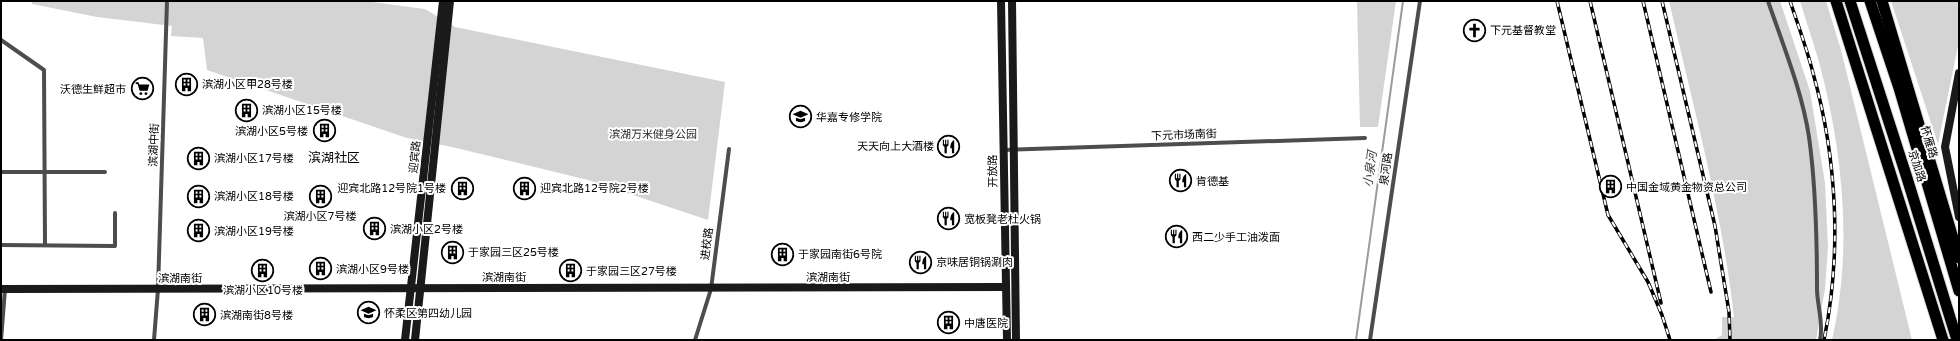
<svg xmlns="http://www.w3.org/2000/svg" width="1960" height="341" font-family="'Varela Round','Noto Sans SC',sans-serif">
<rect width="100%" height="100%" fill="#fff"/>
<g fill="#d4d4d4">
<path d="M32,1h333l60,8 30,18 270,55 -17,138 -120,-40 -136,-33 -45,-9 -200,-68 -4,-32 -32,-2 1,-10 -75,-9 -65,-13z"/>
<path d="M1357,1h39l-18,126h-18z"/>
<path d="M1669,1h111l30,90 15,92 3,64 -3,42 -9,51h-102l8,-5v-18h12c-12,-107 -41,-211 -65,-316z"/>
<path d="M1800,1h26l15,49 71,290h-80c21,-91 11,-189 -13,-278 -6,-21 -13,-41 -19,-61z"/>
<path d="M1891,1h68v40l-21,103z"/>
</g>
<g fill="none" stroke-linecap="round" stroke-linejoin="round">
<path stroke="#9b9b9b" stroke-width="2" d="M1356,340l47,-339"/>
<defs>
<g id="highway">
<path d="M1836,1l107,339"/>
<path d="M1850,1l57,177 50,162"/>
<path d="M1870,1l29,87 60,203"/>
<path d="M1882,1l77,257"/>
</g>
</defs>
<use href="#highway" stroke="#dbdbdb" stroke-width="13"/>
<g stroke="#4d4d4d" stroke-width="4">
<path d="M1768,1c15,44 34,90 41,136 7,50 8,102 8,152 0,16 7,35 3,51"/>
<path d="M1,40l43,30 1,175"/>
<path d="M1004,150l361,-12"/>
<path d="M1,172h104"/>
<path d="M1,245l114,1v-33"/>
<path d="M1,340l4,-51"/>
<path d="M154,340l4,-51 9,-288"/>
<path d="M695,340l16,-51 18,-140"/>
<path d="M1370,340l50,-339"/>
</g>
<g stroke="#1a1a1a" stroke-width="8">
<path d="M1001,1l6,339"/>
<path d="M1012,1l4,339"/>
<path d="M1959,73l-14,74 14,70"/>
<path d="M1,289l1005,-2"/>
<path d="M405,340l38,-339"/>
<path d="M415,340l35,-339"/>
</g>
<use href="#highway" stroke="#000" stroke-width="11"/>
<defs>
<g id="rail">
<path d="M1557,1l51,214 40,67 14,33 8,25"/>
<path d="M1590,1l71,302"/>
<path d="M1643,1l68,291"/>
<path d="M1662,1l53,225 14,86 1,28"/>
<path d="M1790,1c8,24 17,48 23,72 24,85 29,180 11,267"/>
</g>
</defs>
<use href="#rail" stroke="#000" stroke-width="3.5"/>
<use href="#rail" stroke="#fff" stroke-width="2" stroke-dasharray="6" stroke-linecap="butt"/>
</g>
<defs>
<symbol id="church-ring" viewBox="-11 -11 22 22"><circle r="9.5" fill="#fff" stroke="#000" stroke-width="1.5"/><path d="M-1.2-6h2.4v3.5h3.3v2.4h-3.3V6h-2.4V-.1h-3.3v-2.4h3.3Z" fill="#000"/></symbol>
<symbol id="building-ring" viewBox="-11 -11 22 22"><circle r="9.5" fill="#fff" stroke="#000" stroke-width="1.5"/><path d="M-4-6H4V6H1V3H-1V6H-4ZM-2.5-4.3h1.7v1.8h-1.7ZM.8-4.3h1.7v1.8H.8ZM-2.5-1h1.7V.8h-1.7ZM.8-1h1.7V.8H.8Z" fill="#000"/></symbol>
<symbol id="supermarket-ring" viewBox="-11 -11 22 22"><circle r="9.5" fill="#fff" stroke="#000" stroke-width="1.5"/><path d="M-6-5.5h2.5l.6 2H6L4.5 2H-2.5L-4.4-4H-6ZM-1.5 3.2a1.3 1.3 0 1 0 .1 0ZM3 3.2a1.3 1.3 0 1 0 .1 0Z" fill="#000"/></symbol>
<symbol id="university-ring" viewBox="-11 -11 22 22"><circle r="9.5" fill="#fff" stroke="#000" stroke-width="1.5"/><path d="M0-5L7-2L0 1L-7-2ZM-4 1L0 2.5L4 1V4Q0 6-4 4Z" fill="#000"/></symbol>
<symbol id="restaurant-ring" viewBox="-11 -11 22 22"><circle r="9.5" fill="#fff" stroke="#000" stroke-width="1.5"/><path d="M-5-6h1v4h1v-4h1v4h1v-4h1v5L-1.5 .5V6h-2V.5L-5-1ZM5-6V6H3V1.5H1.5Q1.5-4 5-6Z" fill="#000"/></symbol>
<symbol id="school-ring" viewBox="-11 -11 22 22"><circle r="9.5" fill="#fff" stroke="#000" stroke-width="1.5"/><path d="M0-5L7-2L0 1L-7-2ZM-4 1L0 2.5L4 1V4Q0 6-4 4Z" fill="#000"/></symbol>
</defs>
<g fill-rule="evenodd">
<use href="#church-ring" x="1462" y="18" width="25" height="25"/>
<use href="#building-ring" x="174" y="72" width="25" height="25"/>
<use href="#supermarket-ring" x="130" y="76" width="25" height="25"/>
<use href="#building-ring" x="234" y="98" width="25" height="25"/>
<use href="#university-ring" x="788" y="104" width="25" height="25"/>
<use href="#building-ring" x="312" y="118" width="25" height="25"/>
<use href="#restaurant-ring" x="936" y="134" width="25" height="25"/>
<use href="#building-ring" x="186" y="146" width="25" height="25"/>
<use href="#restaurant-ring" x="1168" y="168" width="25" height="25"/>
<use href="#building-ring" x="1598" y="174" width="25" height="25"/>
<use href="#building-ring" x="450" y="176" width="25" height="25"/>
<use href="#building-ring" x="512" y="176" width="25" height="25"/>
<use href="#building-ring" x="186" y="184" width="25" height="25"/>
<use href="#building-ring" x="308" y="184" width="25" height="25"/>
<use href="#restaurant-ring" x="936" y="206" width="25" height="25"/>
<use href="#building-ring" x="362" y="216" width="25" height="25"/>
<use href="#building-ring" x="186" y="218" width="25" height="25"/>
<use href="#restaurant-ring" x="1164" y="224" width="25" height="25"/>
<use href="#building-ring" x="440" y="240" width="25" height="25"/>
<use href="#building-ring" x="770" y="242" width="25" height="25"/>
<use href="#restaurant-ring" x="908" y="250" width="25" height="25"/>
<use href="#building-ring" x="308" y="256" width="25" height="25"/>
<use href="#building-ring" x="250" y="258" width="25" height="25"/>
<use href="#building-ring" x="558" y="258" width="25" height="25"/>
<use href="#school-ring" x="356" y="300" width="25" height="25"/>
<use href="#building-ring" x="192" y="302" width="25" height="25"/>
<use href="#building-ring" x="936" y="310" width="25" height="25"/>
</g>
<g text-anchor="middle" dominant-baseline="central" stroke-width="4" stroke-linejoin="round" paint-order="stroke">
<g font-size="11" fill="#000" stroke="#fff" text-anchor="start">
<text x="1490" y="30">下元基督教堂</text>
<text x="202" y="84">滨湖小区甲28号楼</text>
<text x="126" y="89" text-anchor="end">沃德生鲜超市</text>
<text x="262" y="110">滨湖小区15号楼</text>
<text x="816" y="117">华嘉专修学院</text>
<text x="308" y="131" text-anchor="end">滨湖小区5号楼</text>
<text x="934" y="146" text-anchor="end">天天向上大酒楼</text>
<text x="214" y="158">滨湖小区17号楼</text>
<text x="1196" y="181">肯德基</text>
<text x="1626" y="187">中国金域黄金物资总公司</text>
<text x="446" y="188" text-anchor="end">迎宾北路12号院1号楼</text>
<text x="540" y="188">迎宾北路12号院2号楼</text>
<text x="214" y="196">滨湖小区18号楼</text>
<text x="320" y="216" text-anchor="middle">滨湖小区7号楼</text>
<text x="964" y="219">宽板凳老杜火锅</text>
<text x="390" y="229">滨湖小区2号楼</text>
<text x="214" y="231">滨湖小区19号楼</text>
<text x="1192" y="237">西二少手工油泼面</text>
<text x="468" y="252">于家园三区25号楼</text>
<text x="798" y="254">于家园南街6号院</text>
<text x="936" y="262">京味居铜锅涮肉</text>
<text x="336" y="269">滨湖小区9号楼</text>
<text x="586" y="271">于家园三区27号楼</text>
<text x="263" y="290" text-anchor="middle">滨湖小区10号楼</text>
<text x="384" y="313">怀柔区第四幼儿园</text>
<text x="220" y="315">滨湖南街8号楼</text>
<text x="964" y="323">中唐医院</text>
</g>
<g font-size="11" fill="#2b2b2b" stroke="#fff">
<text x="653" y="134">滨湖万米健身公园</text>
</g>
<g font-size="11" fill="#000" stroke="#fff">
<text transform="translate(1184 135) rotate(-2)">下元市场南街</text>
<text transform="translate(1929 142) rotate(74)">怀雁路</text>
<text transform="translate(154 145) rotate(-88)">滨湖中街</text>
<text transform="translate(415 157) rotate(-84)">迎宾路</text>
<text transform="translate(1917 166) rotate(72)">京加路</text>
<text transform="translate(1386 169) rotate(-82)">泉河路</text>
<text transform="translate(993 171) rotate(-91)">开放路</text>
<text transform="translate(707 244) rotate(-83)">进校路</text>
<text x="504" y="277">滨湖南街</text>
<text x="828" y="277">滨湖南街</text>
<text x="180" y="278">滨湖南街</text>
</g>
<g font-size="12" font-style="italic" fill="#3c3c3c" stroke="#fff">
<text transform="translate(1370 169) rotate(-82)">小泉河</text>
</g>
<g font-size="13" fill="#000" stroke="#fff">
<text x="334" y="158">滨湖社区</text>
</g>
</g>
<rect width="1960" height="341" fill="none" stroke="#000000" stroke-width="4"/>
</svg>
